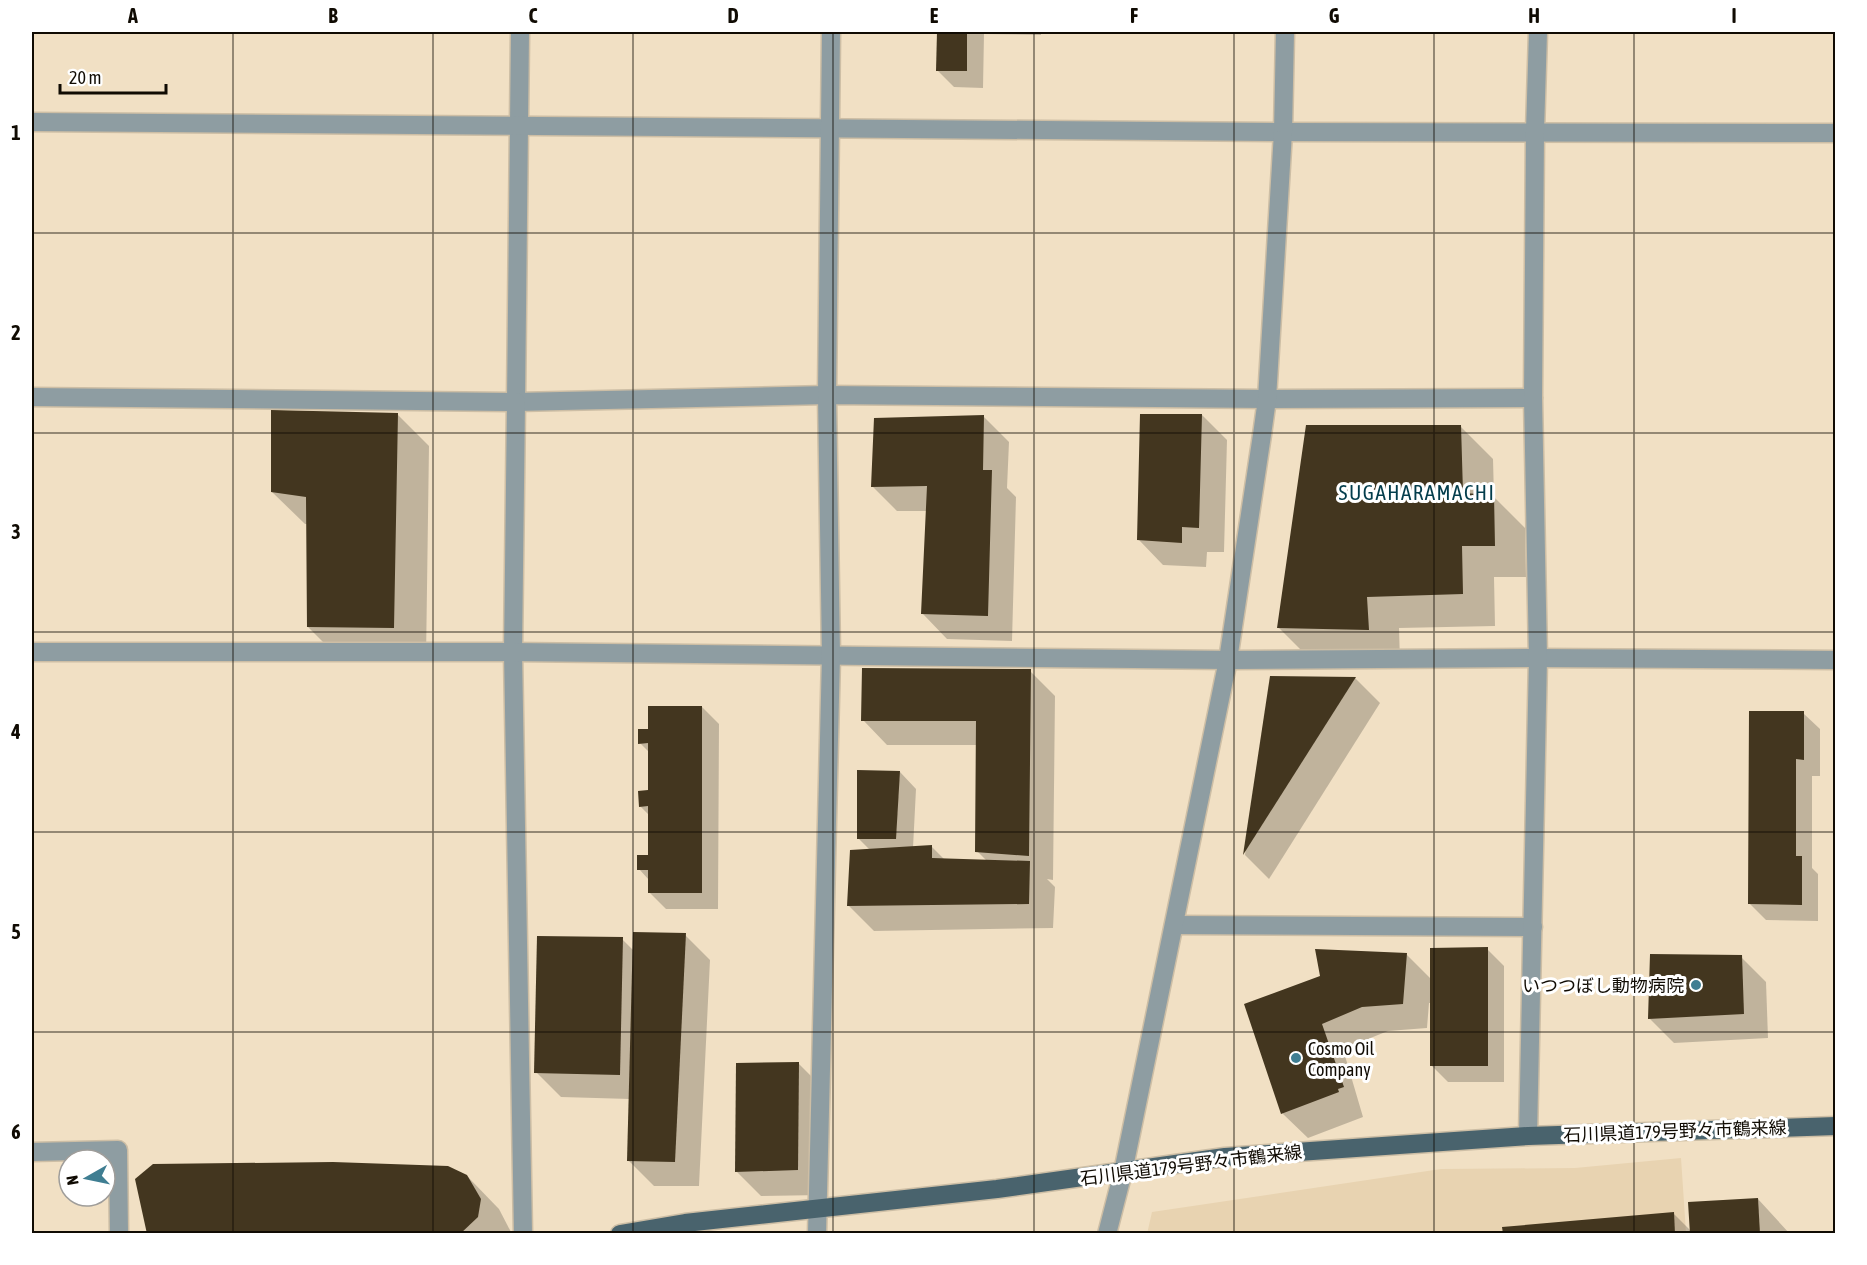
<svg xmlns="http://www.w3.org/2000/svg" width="1867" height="1265" font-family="'Asap Condensed','Noto Sans JP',sans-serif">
<rect width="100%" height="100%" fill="#f1e0c4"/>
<path fill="#e8d3b1" d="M1681,1158l5,75 -539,1 5,-22 289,-43 134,-1z"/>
<g fill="#0003">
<path d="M938,32h103v3l-57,-1 -1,54 -29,-1 -17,-17z"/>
<path d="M397,414l32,32 -3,214 -86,-1 -32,-32v-103h-3l-33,-32z"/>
<path d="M1202,415l25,25 -3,112h-17l-1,15 -43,-2 -24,-25z"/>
<path d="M984,417l25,25 -2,46 9,9 -4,144 -65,-2 -24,-25 4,-103h-30l-25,-25z"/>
<path d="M1461,427l32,32 1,38 31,31 1,49h-32l1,49 -96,2 1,34 -89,-2 -32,-32z"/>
<path d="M1030,671l25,25 -2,184 -6,-1 8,8 -2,41 -179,3 -25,-25 21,-56 -12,-12 42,-66 16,17 -3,59 19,-1 13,13 42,1 -10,-10 1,-106h-91l-24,-25z"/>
<path d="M1271,677l84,1 25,25 -111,176 -24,-24z"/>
<path d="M702,707l17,17 -1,185h-52l-17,-17v-12l-10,-11 11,-12v-41l-10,-10 9,-14 1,-39 -10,-10 9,-12z"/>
<path d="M1803,713l17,16v47h-8v92l6,6v47l-52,-1 -16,-16z"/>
<path d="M685,935l25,25 -11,226h-45l-25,-25 1,-62 -69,-2 -25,-25 86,-133 12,12z"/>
<path d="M1487,949l17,17v116h-56l-16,-16 -1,-63h-2l-2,25 -39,3 -45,18 20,68 -55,21 -25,-24 -34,-108 157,-52 25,25z"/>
<path d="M1741,957l25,25 2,56 -94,5 -25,-25z"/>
<path d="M798,1063l25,25 -1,107 -61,1 -25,-25z"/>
<path d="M467,1176l32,33 13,25h-364z"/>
<path d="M1758,1199l32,35h-286l170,-20 17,17z"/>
</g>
<g fill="#43361f">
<path d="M937,32h30v39h-31z"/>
<path d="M271,410l127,3 -4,215 -87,-1 -1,-130 -35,-5z"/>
<path d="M1140,414h62l-3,114 -17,-1v16l-45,-3z"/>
<path d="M984,415l-1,55h9l-4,146 -67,-2 6,-128 -56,1 3,-69z"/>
<path d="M1306,425h155l2,68 31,2 1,51h-33l1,48 -96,3 2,33 -92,-2z"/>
<path d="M862,668l169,1 -2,187 -54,-4 1,-131h-115z"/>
<path d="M1270,676l86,1 -113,178z"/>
<path d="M648,706h54v187h-54v-23h-11v-15h11v-49l-9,1 -1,-16 10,-1v-47l-10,1v-15h10z"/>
<path d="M1749,711h55v49l-8,-1v97h6v49l-54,-1z"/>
<path d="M857,770l43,1 -4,68h-39z"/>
<path d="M932,845v13l98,3 -1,43 -182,2 3,-56z"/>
<path d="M633,932l53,1 -11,229 -48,-1z"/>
<path d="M537,936l86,1 -3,138 -86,-2z"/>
<path d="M1488,947v119h-58v-118z"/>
<path d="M1315,949l92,4 -4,51 -41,3 -40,17 22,63 -6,2 1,3 -58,22 -37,-110 76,-28z"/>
<path d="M1650,954l92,1 2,59 -96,5z"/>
<path d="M799,1062l-1,108 -63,2 1,-109z"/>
<path d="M333,1162l115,4 19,9 14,24 -3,18 -18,17h-313l-12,-55 18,-15z"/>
<path d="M1758,1198l2,36h-70l-2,-32z"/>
<path d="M1674,1212l1,22h-172l-1,-7z"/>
</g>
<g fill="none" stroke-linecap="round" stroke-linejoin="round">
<defs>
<g id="minor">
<path d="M520,32l-4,370 311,-7 440,4 266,-1"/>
<path d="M32,122l1251,10 553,1"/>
<path d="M32,397l484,5 -3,250 10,582"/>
<path d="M32,652h481l715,8 310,-2 298,2"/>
<path d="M1174,925l359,2"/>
<path d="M1528,1136l10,-478 -5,-260 2,-267 3,-99"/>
<path d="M32,1152l86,-2 1,84"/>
<path d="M817,1234l14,-578 -4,-261 4,-363"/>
<path d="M1107,1234l16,-62 105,-512 34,-225 5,-36 16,-267 2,-100"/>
</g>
<path id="major" d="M620,1234l65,-11 312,-34 228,-32 303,-21 308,-10"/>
</defs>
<use href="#minor" stroke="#cdbea5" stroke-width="21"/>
<use href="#major" stroke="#cdbea5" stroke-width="21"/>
<use href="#minor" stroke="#8e9da2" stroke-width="18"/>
<use href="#major" stroke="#49636d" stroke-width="18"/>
</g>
<path fill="none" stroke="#100b03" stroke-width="1.5" stroke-opacity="0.55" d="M233,32v1202M433,32v1202M633,32v1202M833,32v1202M1034,32v1202M1234,32v1202M1434,32v1202M1634,32v1202M32,233h1804M32,433h1804M32,632h1804M32,832h1804M32,1032h1804"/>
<g fill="#3f7e92" stroke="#fff" stroke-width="2">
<circle cx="1696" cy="985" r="6"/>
<circle cx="1296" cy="1058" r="6"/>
</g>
<g text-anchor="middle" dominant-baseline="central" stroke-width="6" stroke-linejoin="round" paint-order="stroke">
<g font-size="18" fill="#100b03" stroke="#fff" text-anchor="end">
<text x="1684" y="985">いつつぼし動物病院</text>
<text x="1308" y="1048" text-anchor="start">Cosmo Oil<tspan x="1308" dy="21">Company</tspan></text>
</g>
<g font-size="18" fill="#100b03" stroke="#fff">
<text transform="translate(1675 1131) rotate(-2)">石川県道179号野々市鶴来線</text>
<text transform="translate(1191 1165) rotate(-7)">石川県道179号野々市鶴来線</text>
</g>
<g font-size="21" letter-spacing="1.5" fill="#033d4c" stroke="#fff">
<text x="1417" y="492">SUGAHARAMACHI</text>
</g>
</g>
<rect width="1867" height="1265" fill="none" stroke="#ffffff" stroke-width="66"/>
<g transform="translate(87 1178) rotate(261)"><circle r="28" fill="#ffffff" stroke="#9f9d9a" stroke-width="1.5"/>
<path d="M0-4.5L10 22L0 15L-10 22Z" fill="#3f7e92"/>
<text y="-9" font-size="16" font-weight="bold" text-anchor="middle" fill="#100b03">N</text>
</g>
<path d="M60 84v9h106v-9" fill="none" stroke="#100b03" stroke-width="3"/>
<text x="69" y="84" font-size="18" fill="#100b03" stroke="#ffffff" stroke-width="4.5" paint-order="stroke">20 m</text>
<rect x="33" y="33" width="1801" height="1199" fill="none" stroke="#100b03" stroke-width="2"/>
<g font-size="20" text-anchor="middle" font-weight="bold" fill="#100b03">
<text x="133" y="23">A</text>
<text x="333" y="23">B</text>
<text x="533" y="23">C</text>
<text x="733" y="23">D</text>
<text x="934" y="23">E</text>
<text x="1134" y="23">F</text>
<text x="1334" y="23">G</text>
<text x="1534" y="23">H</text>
<text x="1734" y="23">I</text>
<text x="16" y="140">1</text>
<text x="16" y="340">2</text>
<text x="16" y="539">3</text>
<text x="16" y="739">4</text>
<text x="16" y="939">5</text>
<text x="16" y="1139">6</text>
</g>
</svg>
